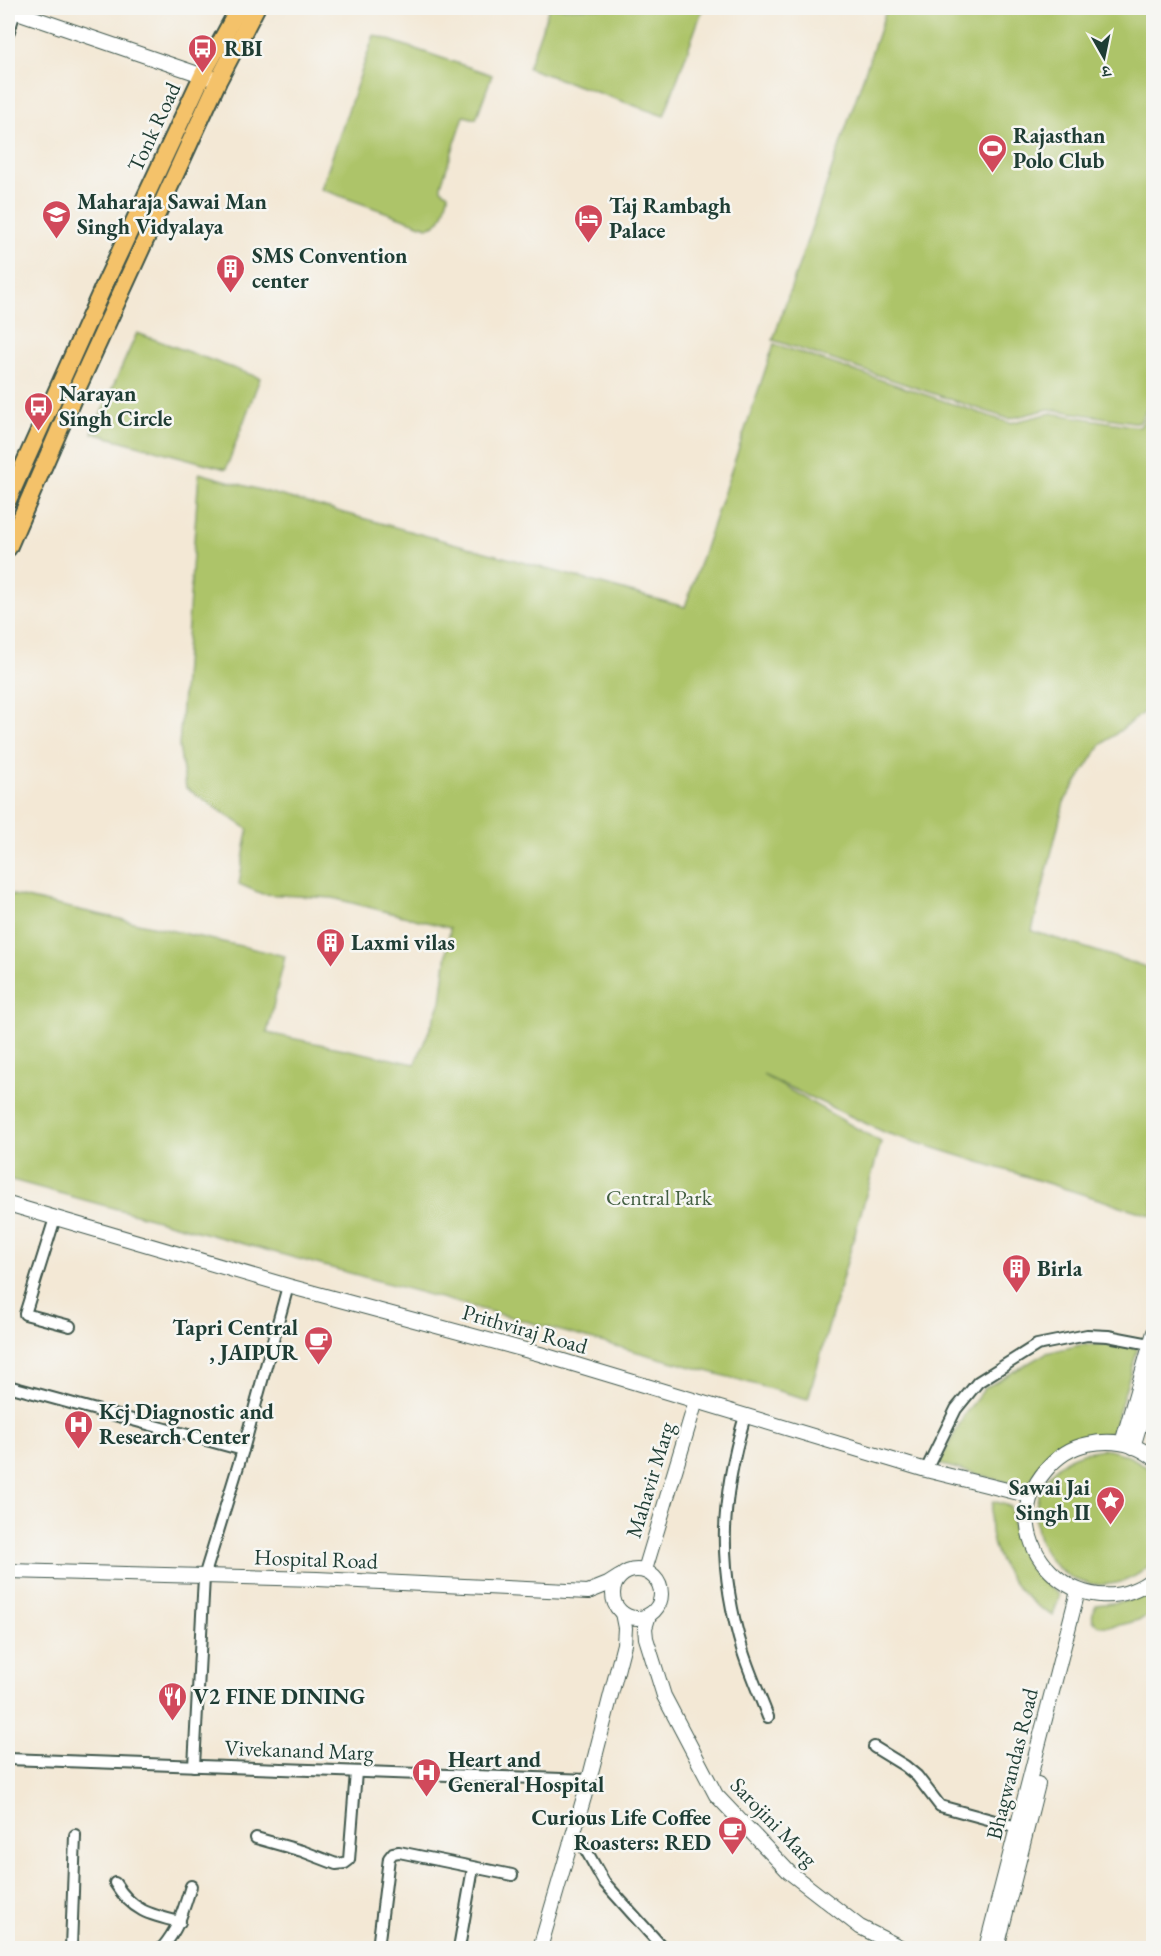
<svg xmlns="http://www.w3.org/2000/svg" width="1161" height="1956" font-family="'EB Garamond','Noto Serif Devanagari',serif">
<rect width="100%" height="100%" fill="#f6f6f2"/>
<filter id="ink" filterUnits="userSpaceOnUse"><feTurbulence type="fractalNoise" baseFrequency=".0167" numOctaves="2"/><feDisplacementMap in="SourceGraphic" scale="12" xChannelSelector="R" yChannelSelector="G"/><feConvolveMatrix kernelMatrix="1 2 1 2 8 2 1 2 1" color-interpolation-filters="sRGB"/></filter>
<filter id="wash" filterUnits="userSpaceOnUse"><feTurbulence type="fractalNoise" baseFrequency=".008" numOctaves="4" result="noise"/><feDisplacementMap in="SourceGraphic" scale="24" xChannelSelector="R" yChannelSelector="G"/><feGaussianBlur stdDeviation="1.35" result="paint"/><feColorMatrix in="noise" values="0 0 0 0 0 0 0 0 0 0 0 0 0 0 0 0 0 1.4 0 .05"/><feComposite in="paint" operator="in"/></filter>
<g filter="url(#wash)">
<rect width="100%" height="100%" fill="#f3e8d5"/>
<g fill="#adc469" stroke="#66804e" stroke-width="1.5">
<path d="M549,8h154l-39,108 -136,-48z"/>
<path d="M887,8h266l1,388 -15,27 -90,-14 -40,10 -236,-79z"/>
<path d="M374,35l118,40 -16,44 -12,-3 -23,69v4l7,5v3c-4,13 -5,29 -21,30l-106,-38z"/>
<path d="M137,333l123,45 -34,91 -134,-36z"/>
<path d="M774,344l236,79 41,-10 89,14 13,-25v303l-53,41 -36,56 -32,129 121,38v247l-267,-83 -123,-58 118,67 -73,257 -800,-220v-285l277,62 -18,77 148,31 26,-62 9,-74 -117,-30 -71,-4 -23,-10 9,-55 -62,-41 -7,-41 20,-274 486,134z"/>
<path d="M1105,1344l33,4 -25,83 -62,26 -27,30 -85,-23 25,-49 21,-27 61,-35 34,-8z"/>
<path d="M1101,1449c22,3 36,9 52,24v88c-11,13 -26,21 -43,23 -68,9 -102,-80 -48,-121 11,-9 25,-11 39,-14z"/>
<path d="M993,1501l17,5c2,9 3,19 5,28 6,28 21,44 43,60l1,3 -6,19c-40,-22 -72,-68 -60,-115z"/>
<path d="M1153,1588v26c-13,7 -76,28 -57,-9l31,-4z"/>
</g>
</g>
<g filter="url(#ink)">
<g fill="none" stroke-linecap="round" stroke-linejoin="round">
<defs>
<g id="minor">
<path d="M8,34l7,-22"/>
<path d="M55,1218l-30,96 45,12"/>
<path d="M8,1386l235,64"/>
<path d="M745,1416c-25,85 -28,151 -2,236 7,22 17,44 25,65"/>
<path d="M926,1470l30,-61 22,-27 59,-37 50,-10 21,1 42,8"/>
<path d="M874,1747l31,19 12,10 23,30 77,21"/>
<path d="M8,1759l581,21"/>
<path d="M194,1766l10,-189 39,-127 45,-164"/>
<path d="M574,1829l30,53 59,66"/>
<path d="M256,1838l46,13 34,13 9,-1 4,-3 7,-88"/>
<path d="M115,1883c17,28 35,32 65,39"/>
<path d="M71,1948l4,-113"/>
<path d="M162,1948c17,-20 21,-37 29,-62"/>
<path d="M378,1948l11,-90 4,-5 6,-1 113,23"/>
<path d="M459,1948l14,-80"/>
</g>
<g id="tertiary">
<path d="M8,9l202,69"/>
<path d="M8,1204l280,82 252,68 386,116 105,26"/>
<path d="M1122,1443l32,-111"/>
<path d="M1133,1447l21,-70"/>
<path d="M1154,1458c-19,-15 -42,-19 -66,-14 -16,3 -31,13 -42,26 -59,69 35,165 108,108"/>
<circle cx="637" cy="1594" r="24"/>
<path d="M645,1570l51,-169"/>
<path d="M8,1571l309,8 271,13 20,-8 11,-7"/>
<path d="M649,1615l-4,13 1,10 18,58 52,99 73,77 71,55 42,21"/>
<path d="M540,1948l49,-168 35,-136 1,-16 -3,-15"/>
<path d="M986,1948l92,-357"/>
<path d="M997,1948l41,-164"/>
</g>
<g id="primary">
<path d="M8,500l94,-210 101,-216 36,-66"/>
<path d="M8,548l69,-159 141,-308 38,-73"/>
</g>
</defs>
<use href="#minor" stroke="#3f574c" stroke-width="14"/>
<use href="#tertiary" stroke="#3f574c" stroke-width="16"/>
<use href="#primary" stroke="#3f574c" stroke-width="20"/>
<use href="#minor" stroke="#fff" stroke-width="10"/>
<use href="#tertiary" stroke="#fff" stroke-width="14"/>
<use href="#primary" stroke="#f4c26a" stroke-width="16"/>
</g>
</g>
<defs>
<symbol id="bus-pin" viewBox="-11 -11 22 30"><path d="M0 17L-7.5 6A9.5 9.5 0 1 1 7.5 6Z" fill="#d1495b" stroke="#f6f6f2"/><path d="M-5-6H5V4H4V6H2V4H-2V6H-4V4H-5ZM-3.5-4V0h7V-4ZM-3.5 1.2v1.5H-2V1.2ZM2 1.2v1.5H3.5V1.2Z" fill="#fff"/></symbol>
<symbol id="stadium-pin" viewBox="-11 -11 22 30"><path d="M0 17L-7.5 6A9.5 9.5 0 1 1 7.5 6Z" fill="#d1495b" stroke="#f6f6f2"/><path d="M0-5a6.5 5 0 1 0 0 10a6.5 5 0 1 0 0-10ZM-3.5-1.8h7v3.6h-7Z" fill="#fff"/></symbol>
<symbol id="school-pin" viewBox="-11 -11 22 30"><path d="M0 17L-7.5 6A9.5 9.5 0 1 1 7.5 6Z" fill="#d1495b" stroke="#f6f6f2"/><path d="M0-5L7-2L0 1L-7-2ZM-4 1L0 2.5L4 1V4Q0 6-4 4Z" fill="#fff"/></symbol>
<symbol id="hotel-pin" viewBox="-11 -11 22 30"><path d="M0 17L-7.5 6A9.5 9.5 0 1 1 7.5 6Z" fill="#d1495b" stroke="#f6f6f2"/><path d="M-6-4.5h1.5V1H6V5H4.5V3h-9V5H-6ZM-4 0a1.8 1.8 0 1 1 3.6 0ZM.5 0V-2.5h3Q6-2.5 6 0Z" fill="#fff"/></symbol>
<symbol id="building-pin" viewBox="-11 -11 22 30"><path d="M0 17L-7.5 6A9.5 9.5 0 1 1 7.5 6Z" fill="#d1495b" stroke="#f6f6f2"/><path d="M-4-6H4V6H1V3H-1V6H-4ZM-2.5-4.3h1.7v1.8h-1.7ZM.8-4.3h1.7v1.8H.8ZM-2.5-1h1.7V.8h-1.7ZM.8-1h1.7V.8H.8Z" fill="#fff"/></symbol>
<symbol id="cafe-pin" viewBox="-11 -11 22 30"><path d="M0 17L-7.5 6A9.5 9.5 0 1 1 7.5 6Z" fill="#d1495b" stroke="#f6f6f2"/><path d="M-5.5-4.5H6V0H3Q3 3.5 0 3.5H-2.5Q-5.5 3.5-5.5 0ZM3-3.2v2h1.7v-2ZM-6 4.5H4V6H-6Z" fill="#fff"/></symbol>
<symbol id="hospital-pin" viewBox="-11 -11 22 30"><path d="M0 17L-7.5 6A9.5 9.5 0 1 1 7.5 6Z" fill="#d1495b" stroke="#f6f6f2"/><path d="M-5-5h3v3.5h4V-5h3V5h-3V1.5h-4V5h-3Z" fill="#fff"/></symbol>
<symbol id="sight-pin" viewBox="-11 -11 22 30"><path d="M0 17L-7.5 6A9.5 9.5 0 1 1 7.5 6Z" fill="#d1495b" stroke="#f6f6f2"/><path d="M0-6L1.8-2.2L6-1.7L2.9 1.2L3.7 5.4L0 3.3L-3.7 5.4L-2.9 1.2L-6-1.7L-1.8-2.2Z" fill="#fff"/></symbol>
<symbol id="restaurant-pin" viewBox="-11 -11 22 30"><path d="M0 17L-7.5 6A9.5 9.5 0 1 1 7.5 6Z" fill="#d1495b" stroke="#f6f6f2"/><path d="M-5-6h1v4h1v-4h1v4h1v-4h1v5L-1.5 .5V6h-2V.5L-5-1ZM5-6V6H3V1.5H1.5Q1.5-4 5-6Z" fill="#fff"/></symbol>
</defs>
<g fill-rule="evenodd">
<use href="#bus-pin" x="186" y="32" width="33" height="45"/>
<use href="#stadium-pin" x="976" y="132" width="33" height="45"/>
<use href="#school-pin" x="40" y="198" width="33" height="45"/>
<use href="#hotel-pin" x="572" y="202" width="33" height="45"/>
<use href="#building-pin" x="214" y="252" width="33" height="45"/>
<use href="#bus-pin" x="22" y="390" width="33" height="45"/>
<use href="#building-pin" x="314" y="926" width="33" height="45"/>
<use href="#building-pin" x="1000" y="1252" width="33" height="45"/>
<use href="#cafe-pin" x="302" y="1324" width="33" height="45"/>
<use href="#hospital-pin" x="62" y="1408" width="33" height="45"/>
<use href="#sight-pin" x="1094" y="1484" width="33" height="45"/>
<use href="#restaurant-pin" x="156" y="1680" width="33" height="45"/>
<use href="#hospital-pin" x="410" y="1756" width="33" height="45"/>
<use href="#cafe-pin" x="716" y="1814" width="33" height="45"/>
</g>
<g text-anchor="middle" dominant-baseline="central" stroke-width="5" stroke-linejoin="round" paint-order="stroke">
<g font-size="22" font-weight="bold" fill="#1f3d34" stroke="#f6f6f2" text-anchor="start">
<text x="224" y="48">RBI</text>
<text x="1013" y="135">Rajasthan<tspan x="1013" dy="25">Polo Club</tspan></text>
<text x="77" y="201">Maharaja Sawai Man<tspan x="77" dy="25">Singh Vidyalaya</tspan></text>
<text x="609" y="205">Taj Rambagh<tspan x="609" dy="25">Palace</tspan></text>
<text x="252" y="255">SMS Convention<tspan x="252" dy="25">center</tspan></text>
<text x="59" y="393">Narayan<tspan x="59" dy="25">Singh Circle</tspan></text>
<text x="351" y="942">Laxmi vilas</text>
<text x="1037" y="1268">Birla</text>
<text x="298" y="1327" text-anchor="end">Tapri Central<tspan x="298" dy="25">, JAIPUR</tspan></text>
<text x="99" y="1411">Kcj Diagnostic and<tspan x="99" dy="25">Research Center</tspan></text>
<text x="1090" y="1487" text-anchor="end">Sawai Jai<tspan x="1090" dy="25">Singh II</tspan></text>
<text x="193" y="1696">V2 FINE DINING</text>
<text x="448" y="1759">Heart and<tspan x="448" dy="25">General Hospital</tspan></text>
<text x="711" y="1817" text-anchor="end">Curious Life Coffee<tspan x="711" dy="25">Roasters: RED</tspan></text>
</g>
<g font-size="22" fill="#1f3d34" stroke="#f6f6f2">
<text transform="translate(154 127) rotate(-65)">Tonk Road</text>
<text transform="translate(525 1329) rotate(16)">Prithviraj Road</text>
<text transform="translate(650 1480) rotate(-73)">Mahavir Marg</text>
<text transform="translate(316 1559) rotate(2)">Hospital Road</text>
<text transform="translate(299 1750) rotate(2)">Vivekanand Marg</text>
<text transform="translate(1012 1764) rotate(-76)">Bhagwandas Road</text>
<text transform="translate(774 1822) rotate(46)">Sarojini Marg</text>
</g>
<g font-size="22" fill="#425f41" stroke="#f6f6f2">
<text x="659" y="1197">Central Park</text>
</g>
</g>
<rect width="1161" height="1956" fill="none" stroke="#f6f6f2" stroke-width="30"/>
<g transform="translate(1104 57) rotate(171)" stroke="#f6f6f2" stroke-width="4.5" paint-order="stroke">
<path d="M0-4.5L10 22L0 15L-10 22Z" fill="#1f3d34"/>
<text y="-9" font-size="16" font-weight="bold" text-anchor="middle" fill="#1f3d34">उ</text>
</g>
</svg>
